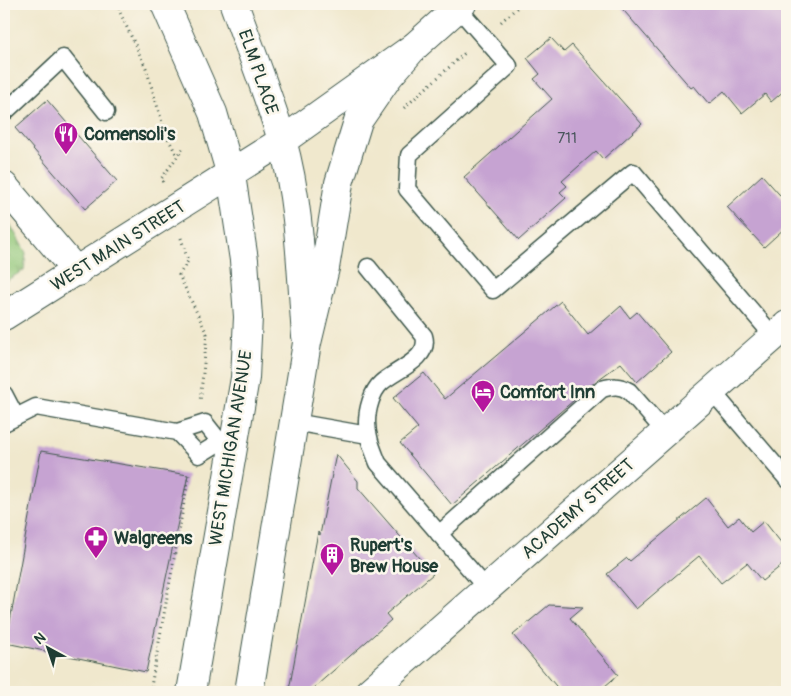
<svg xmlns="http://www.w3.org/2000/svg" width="791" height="696" font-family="Pangolin,sans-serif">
<defs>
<pattern id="grass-tufts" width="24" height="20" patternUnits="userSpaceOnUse" patternTransform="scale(1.25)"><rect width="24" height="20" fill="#92c779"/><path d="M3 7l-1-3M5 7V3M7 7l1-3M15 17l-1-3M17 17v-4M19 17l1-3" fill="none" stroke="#77a364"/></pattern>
</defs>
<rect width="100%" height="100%" fill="#fbf7ec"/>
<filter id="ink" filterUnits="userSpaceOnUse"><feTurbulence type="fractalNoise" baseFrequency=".02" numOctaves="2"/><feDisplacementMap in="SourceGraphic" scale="10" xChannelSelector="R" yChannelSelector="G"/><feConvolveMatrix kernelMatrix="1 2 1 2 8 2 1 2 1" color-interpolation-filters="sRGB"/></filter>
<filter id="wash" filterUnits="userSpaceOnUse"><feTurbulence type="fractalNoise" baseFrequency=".0096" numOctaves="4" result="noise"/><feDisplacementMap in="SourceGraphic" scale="20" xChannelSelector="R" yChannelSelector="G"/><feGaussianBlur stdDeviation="1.12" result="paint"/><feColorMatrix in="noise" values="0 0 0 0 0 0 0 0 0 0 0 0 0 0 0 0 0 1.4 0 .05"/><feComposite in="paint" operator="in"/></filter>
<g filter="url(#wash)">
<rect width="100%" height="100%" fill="#f0e8cd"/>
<path fill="url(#grass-tufts)" stroke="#588256" d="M4,213l22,40 -2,17 -20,12z"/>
<g id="blocks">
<g fill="#c6a3d2">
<path d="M618,4h169v84l-16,14 -6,-8 -23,19 -18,-22 -15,13 -15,-18 -3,2z"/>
<path d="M551,38l13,14 8,-7 70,79 -39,35 -7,-8 -34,30 5,5 -7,6 6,6 -47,42 -55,-63 88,-78 -18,-20 6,-5 -13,-16z"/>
<path d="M47,100l70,81 -32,28 -70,-81z"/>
<path d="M762,175l25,28v23l-23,21 -37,-40z"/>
<path d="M561,301l27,34 33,-29 9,12 7,-6 34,40 -34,30 -16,-19 -26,19 -143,123 -52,-62 18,-15 -25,-30 31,-25 21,26z"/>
<path d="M41,451l147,24 -42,197 -140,-29z"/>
<path d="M336,454l22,27v7l75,86 -47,40 5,6 -82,72h-8l-12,-2 29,-158 2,3z"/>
<path d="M706,498l22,28 11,-9 12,15 13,-11 23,29v11l-25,20 -15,-18 -26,20 -22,-27 -63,53 -29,-35 20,-16 3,3z"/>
<path d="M549,605l34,2 -13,11 48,57 -20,17h-37l-48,-57z"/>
</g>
</g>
</g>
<g filter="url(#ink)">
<use href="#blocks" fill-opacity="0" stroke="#3e574b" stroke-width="1"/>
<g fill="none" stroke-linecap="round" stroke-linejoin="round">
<defs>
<g id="service">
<path d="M458,8l51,58 -100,89 -2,34 86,101 140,-118 141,165"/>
<path d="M4,113l59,-55 43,54"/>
<path d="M368,267l56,69c7,23 -29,34 -43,47 -9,8 -14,27 -14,39 0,15 6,28 11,41l109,126"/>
<path d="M712,391l75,88"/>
<path d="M4,394l12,23"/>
<path d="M294,422l74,13"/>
<path d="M4,423l32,-16 141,25 28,-9 15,19 -21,13 -22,-23"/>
<path d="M439,534l163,-145c11,-3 17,-4 27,2l36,41"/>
</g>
<g id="minor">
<path d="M234,4c16,45 34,90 48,136 18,63 19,132 24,196"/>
<path d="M4,186l73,86"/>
<path d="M369,692l418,-367"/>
</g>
<g id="primary">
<path d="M165,4l48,109 18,62 13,85 4,57 -3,61 -54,314"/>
<path d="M4,316l278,-175 132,-94 48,-43"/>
<path d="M249,692l58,-349 18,-75 14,-85 19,-62 31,-45 25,-29"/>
</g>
</defs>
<use href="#service" stroke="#3e574b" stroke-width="19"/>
<use href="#minor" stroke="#3e574b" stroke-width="30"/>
<use href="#primary" stroke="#3e574b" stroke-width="30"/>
<g stroke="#3e574b" stroke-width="3" stroke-dasharray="1 4" stroke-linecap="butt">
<path d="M116,4l30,64 19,64 12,24"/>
<path d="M501,22l20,-18"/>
<path d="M404,108l62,-56"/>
<path d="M163,182l-2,-3 24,-33"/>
<path d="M181,238l7,23 -9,14 28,59 -7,68"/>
<path d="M150,692l39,-217"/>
</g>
<use href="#service" stroke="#fff" stroke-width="16"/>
<use href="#minor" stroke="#fff" stroke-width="28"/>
<use href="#primary" stroke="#fff" stroke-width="28"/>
</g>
</g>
<defs>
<symbol id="restaurant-pin" viewBox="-11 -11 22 30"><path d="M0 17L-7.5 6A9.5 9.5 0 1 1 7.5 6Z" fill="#b5179e" stroke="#fbf7ec"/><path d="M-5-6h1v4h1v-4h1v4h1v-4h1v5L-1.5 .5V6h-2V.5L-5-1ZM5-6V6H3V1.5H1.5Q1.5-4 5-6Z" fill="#fff"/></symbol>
<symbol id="hotel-pin" viewBox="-11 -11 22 30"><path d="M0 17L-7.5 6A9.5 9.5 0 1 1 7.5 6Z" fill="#b5179e" stroke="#fbf7ec"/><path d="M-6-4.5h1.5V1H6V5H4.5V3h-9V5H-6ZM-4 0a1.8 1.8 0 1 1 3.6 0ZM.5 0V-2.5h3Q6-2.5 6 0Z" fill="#fff"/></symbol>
<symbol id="pharmacy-pin" viewBox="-11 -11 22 30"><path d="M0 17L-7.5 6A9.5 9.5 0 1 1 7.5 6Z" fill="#b5179e" stroke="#fbf7ec"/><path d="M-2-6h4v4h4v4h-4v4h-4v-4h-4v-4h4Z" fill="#fff"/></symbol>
<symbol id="building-pin" viewBox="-11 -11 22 30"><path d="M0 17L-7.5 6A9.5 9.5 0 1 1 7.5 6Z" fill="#b5179e" stroke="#fbf7ec"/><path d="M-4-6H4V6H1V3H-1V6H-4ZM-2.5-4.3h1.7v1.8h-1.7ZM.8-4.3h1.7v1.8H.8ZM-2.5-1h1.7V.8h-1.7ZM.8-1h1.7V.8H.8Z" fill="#fff"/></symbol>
</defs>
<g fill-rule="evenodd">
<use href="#restaurant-pin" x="52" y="120" width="28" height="38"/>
<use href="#hotel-pin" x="469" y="378" width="28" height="38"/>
<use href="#pharmacy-pin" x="82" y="524" width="28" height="38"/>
<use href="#building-pin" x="318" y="541" width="28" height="38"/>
</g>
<g text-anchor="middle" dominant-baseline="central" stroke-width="5" stroke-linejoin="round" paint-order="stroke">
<g font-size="15" fill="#49565c">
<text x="567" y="138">711</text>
</g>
<g font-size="18" fill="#1f3d34" stroke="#fbf7ec">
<text transform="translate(258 72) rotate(71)">ELM PLACE</text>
<text transform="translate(118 246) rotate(-32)">WEST MAIN STREET</text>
<text transform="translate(231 448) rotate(-81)">WEST MICHIGAN AVENUE</text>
<text transform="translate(578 509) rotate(-41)">ACADEMY STREET</text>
</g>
<g font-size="18" font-weight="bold" fill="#1f3d34" stroke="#fbf7ec" text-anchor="start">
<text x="84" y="134">Comensoli's</text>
<text x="500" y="392">Comfort Inn</text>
<text x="114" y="538">Walgreens</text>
<text x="350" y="545">Rupert's<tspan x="350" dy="21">Brew House</tspan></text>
</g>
</g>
<rect width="791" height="696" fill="none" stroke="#fbf7ec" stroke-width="20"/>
<g transform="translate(48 648) rotate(320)" stroke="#fbf7ec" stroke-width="4" paint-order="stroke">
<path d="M0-4L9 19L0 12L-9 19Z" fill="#1f3d34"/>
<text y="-8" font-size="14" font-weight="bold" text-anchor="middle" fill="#1f3d34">N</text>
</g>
</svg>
